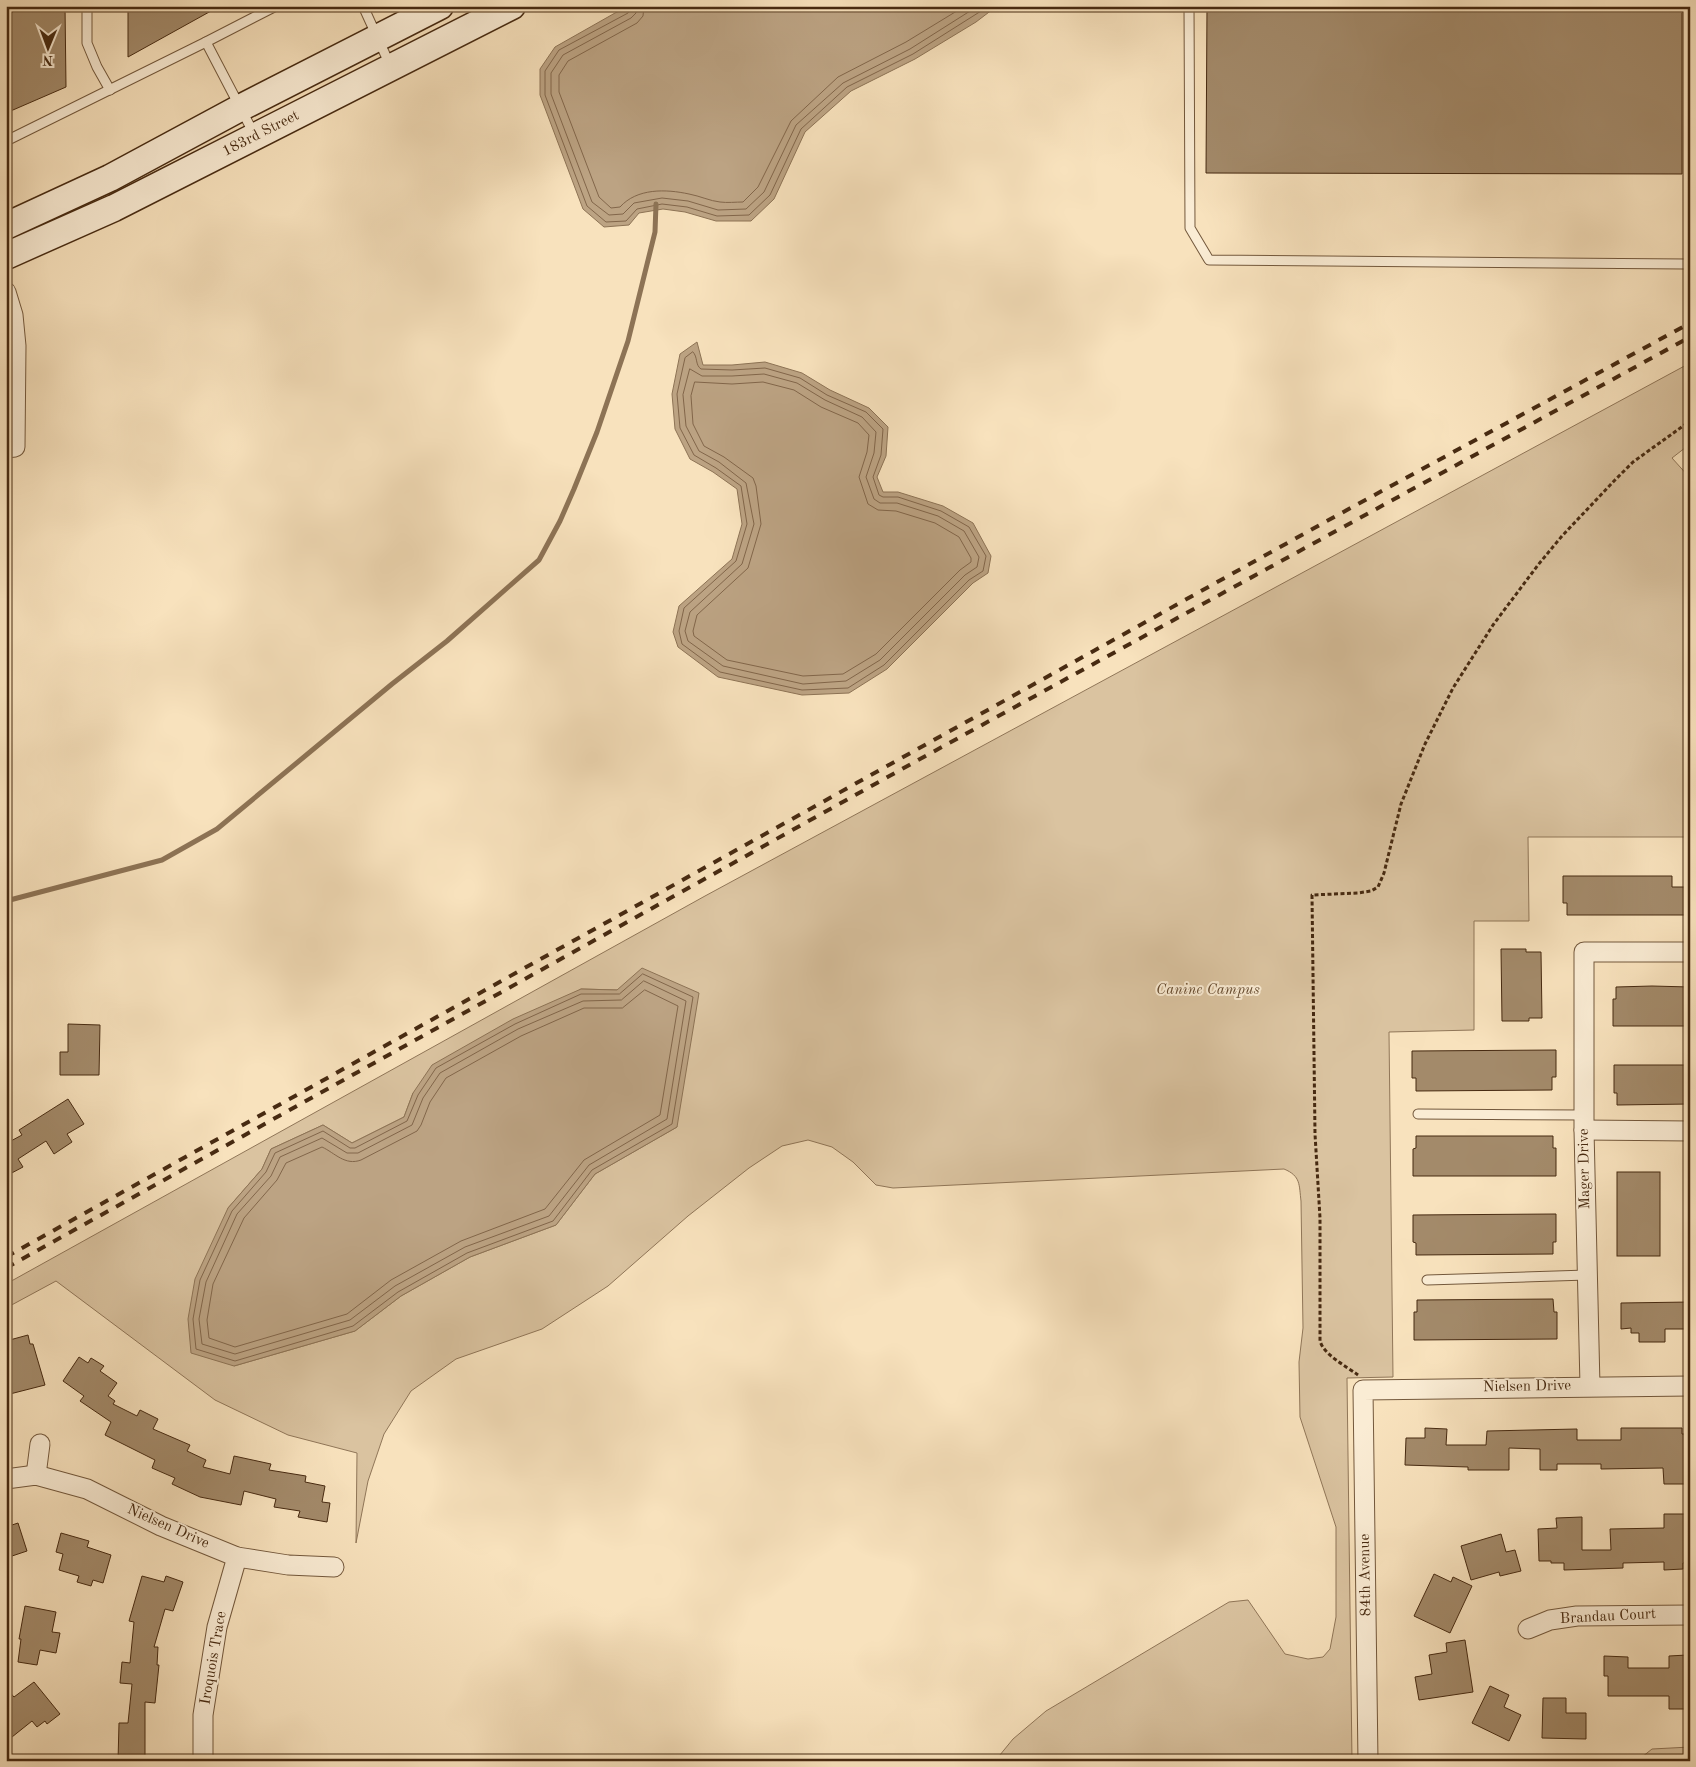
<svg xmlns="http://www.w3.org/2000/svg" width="1696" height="1767" font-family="'Old Standard TT',serif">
<rect width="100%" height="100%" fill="#f8e2bd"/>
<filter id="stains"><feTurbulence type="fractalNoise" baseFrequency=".004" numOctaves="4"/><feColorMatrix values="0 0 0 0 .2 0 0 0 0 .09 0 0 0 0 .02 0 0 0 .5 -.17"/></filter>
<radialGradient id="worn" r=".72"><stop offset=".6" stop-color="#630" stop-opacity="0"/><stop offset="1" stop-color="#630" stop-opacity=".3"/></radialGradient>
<g fill="#dac3a0" stroke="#907658" fill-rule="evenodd">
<path d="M1690,363v81l-18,14 18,20v359h-162l1,84h-55v109l-85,2 4,345 -46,1 5,383h-357l18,-22 33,-28 183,-109 19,-2 37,54 23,5 15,-2 7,-8 6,-32v-90l-36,-110 -1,-55 4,-34 -2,-127c-2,-16 0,-25 -17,-32l-391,19 -17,-3 -23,-23 -21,-15 -24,-7 -26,6 -33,22 -61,48 -80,70 -66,43 -86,30 -45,32 -27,43 -16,47 -12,62 1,-90 -69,-18 -73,-35 -159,-119 -50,27v-24l699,-388zM581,989l36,1 60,137 -82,47 -39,51 -86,32 -69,39 -46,35 -121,35 -6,-158 34,-39 9,-20 52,-24 29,18 52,-26 9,-24z"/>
<path d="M1690,1747v14h-53l15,-12z"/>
</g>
<g fill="#bca383" stroke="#8d7355">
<path d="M630,6h367l-21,16 -61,37 -64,32 -46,41 -31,67 -23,22h-35l-31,-9 -22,-3 -24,4 -10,12 -25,2 -21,-18 -43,-114v-26l15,-22 60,-34z"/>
<path d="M697,342l6,23h29l33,-3 37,11 28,17 39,18 19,19 -2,29 -9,21 6,15h15l45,14 30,17 18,33 -3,17 -15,10 -86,86 -38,24 -47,2 -84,-18 -40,-30 -5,-15 6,-26 53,-47 10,-35 -5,-35 -24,-17 -23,-13 -15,-30 -3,-35 8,-40z"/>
<path d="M642,968l57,25 -22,134 -82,47 -39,51 -86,32 -69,39 -46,35 -121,35 -43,-13 -3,-34 7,-40 33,-71 34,-39 9,-20 52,-24 29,18 52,-26 9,-24 19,-28 81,-46 68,-30 36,1z"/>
</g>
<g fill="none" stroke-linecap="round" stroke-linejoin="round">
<g stroke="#82664a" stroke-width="1">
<path d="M631,6l-3,7 -69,37 -14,21v24l42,111 19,16 20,-1 11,-12 25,-5 25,3 30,9 32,-1 21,-20 31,-66 46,-42 66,-33 76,-48"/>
<path d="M637,6l-1,7 -5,5 -68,37 -12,18v21l41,108 17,13 14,-1 11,-11 28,-5 26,3 30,9 28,-1 18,-17 32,-67 47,-42 67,-34 68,-43"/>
<path d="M644,6l-1,10 -6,7 -69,38 -9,14v17l40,105 12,11 9,-1c17,-19 46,-18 69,-13 11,2 21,7 31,8 7,1 16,0 23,0l15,-15 33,-66 47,-44 68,-35 59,-36"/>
<path d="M693,352c5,5 2,13 8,17l31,1 33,-2 35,10 27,17 39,17 17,17 -2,26 -8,22 6,18 4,2h15l43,14 28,16 17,29 -3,15 -14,9 -85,85 -36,23 -46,2 -82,-18 -38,-28 -3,-13 5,-23 52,-47 11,-37 -6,-38 -25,-18 -22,-13 -14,-27 -3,-34 8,-36z"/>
<path d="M690,369l12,7h30l32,-2 33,9 28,17 37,17 14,15 -2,21 -8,24 8,22 6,4h17l41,13 26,15 15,26 -2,10 -12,8 -85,85 -34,21 -43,3 -80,-18 -35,-25 -3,-10 5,-19 52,-48 12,-40 -8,-41 -27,-21 -20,-11 -13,-25 -3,-31z"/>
<path d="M695,382l37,2 31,-2 31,8 27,17 37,16 11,12 -2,17 -8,25 9,27 10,6 18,1 39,12 24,14 12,21v4l-11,8 -84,84 -33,20 -40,2 -76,-16 -33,-24 -1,-5 4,-16 51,-47 13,-44 -5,-38 -3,-8 -29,-21 -20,-11 -11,-22 -2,-28z"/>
<path d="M643,974l50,23 -21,127 -80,46 -39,51 -86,32 -69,39 -45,34 -118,35 -39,-12 -3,-30 7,-39 32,-69 34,-39 9,-19 48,-22 27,17h5l52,-27 11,-26 18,-27 79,-44 66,-30h38z"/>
<path d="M644,981l42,20 -19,118 -78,46 -40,51 -84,31 -70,39 -45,34 -115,34 -33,-10 -3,-25 7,-37 31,-68 34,-38 9,-19 42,-19 25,15h11l54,-28 11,-27 17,-25 78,-44 65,-28 38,-1z"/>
<path d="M645,990l33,16 -18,109 -76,45 -39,49 -84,32 -70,39 -44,34 -112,33 -26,-9 -2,-18 6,-36 31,-66 33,-38 9,-17 36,-16c13,6 23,19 39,13l56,-29 4,-6 9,-23 16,-24 75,-42 63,-28h38z"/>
</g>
<path stroke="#8d7355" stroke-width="5" d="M6,901l156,-41 55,-31 175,-145 55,-43 92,-81 21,-39 14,-32 23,-57 31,-91 27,-109 1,-28"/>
</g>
<g fill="#a38a6a" stroke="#472a11">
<path d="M6,6h59l1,81 -60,26z"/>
<path d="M128,6h92l-92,51z"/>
<path d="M1207,6h475v168l-476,-1z"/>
<path d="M1563,876h109v11h18v28h-123v-12h-4z"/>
<path d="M1501,949h25v3h15l1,66h-13v3h-27z"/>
<path d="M1652,986l38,1v39h-77v-27h3v-12z"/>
<path d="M68,1024l32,1 -1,50h-39v-23h8z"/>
<path d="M1556,1050v27h-4v13l-136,1v-13h-4v-27z"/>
<path d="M1614,1065h76v39l-73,1v-12h-3z"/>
<path d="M68,1099l16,25 -17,10 5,8 -18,12 -8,-13 -28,18 5,8 -17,9v-38l3,4 13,-7 -3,-5z"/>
<path d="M1416,1136h137v12h3v28h-143v-27l3,-1z"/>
<rect x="1617" y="1172" width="43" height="84"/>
<path d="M1556,1214v28h-3v12l-137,1v-12l-3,-1v-27z"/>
<path d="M1553,1299l1,13h3v27l-143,1v-28h3v-12z"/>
<path d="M1690,1302v27h-25v13h-26v-9h-8v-5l-10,1v-26z"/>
<path d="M28,1335l2,9h3l12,41 -39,10v-54z"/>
<path d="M79,1357l9,6 3,-5 13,8 -4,5 17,12 -9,13 7,5 -2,3 24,12 3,-6 18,9 -5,10 37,16 -3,6 19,9 -3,7 27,7 4,-18 37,8 -2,6 37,6 -1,6 20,4 -3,16 8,1 -3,19 -29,-5 2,-6 -26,-4 2,-8 -32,-8 -3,14 -41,-8 -28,-13 3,-6 -23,-10 3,-8 -50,-25 6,-13 -31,-21 4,-5 -21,-15z"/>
<path d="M1425,1428l22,1 -1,16h40l1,-14 90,-2v11h44v-12h61v6h8v50h-26l-1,-16 -62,1v-5h-44v6h-17v-21l-31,-1v22h-41v-3l-63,-2 1,-27h19z"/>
<path d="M1664,1514h25l1,48 -7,1v6l-19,1v-8l-41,1v5l-59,2v-7h-13v-2h-12l-1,-32 19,-1 -1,-10 26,-1v33h29l-1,-21 54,-1z"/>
<path d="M18,1523l9,28 -21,7v-31z"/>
<path d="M61,1533l28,8 -2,6 24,8 -8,28 -10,-3 -2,6 -14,-4 2,-6 -20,-6 4,-16 -7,-2z"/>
<path d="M1501,1534l5,18 9,-2 6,21 -21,5 -1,-4 -28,8 -10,-34z"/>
<path d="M1434,1574l17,8 2,-5 19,9 -22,47 -36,-17z"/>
<path d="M142,1576l22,6 2,-6 17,6 -10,29 -8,-2 -11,38h4l-1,18h2l-4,38 -10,-1v59h-27l1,-38h9l4,-39 -12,-1 2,-21 8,1 4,-41 -5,-1z"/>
<path d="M25,1606l31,6 -4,20 8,1 -4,20 -16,-3 -3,15 -19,-3 3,-23h-2z"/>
<path d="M1465,1640l8,52 -54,8 -4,-23 17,-3 -3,-19 18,-3 -1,-9z"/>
<path d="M1687,1655v8h3v46h-21v-13h-61v-20h-4v-20l24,1v11h41v-12z"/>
<path d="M34,1682l26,32 -13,10 -2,-3 -8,6 -5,-6 -20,16 -6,-8v-41l8,9z"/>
<path d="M1490,1686l19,9 -5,12 17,8 -12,26 -37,-18z"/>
<path d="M1543,1698h23v15h20v26l-44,-1z"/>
</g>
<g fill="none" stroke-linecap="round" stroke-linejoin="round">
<defs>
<g id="lane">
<path d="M87,6v37l10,24 13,23"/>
<path d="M363,6l27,59"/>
<path d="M1189,6l1,222 19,32 476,4 5,-1"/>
<path d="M254,134l-48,-92 70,-36"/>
<path d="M6,141l200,-99"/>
<path d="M1418,1114l166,1"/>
<path d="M1427,1280l160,-5"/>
</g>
<g id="street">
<path d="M6,292l7,23 3,31 -1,101 -9,1"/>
<path d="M1584,1130l106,1"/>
<path d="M1590,1386l-6,-256v-178h106"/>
<path d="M36,1475l4,-31"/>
<path d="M6,1479l30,-4 51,14 74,37 76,31 51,8 46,2"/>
<path d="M1528,1629l22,-9 27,-4 113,-1"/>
<path d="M203,1761v-46l14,-88 20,-70"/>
<path d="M1368,1761l-5,-371 327,-4"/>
</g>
<g id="secondary">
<path d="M6,226l104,-48 130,-70 200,-102"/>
<path d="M6,256l108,-48 398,-202"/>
</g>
</defs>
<use href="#lane" stroke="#73583c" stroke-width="11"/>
<use href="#street" stroke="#73583c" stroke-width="21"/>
<use href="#secondary" stroke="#472a11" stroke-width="29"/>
<path stroke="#472a11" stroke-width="3" stroke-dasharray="4 2.5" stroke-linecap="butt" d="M1358,1375c-12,-9 -34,-20 -38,-34v-123l-5,-84 -3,-239 46,-2 13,-2 7,-4 6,-14 17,-69 24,-60 28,-56 40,-63 45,-60 24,-29 52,-55 19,-19 57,-41"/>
<use href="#lane" stroke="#faecd4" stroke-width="9"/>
<use href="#street" stroke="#faecd4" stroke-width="19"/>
<use href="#secondary" stroke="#faecd4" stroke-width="26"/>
<g stroke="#472a11" stroke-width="4" stroke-dasharray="9 9" stroke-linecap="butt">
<path d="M6,1257l1319,-735 365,-199"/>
<path d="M6,1268l914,-509 770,-422"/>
</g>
</g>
<g text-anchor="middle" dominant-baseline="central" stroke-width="4" stroke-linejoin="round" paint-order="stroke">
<g font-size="15" fill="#472a11" stroke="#faecd4">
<text transform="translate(261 134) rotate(-27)">183rd Street</text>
<text transform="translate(1585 1169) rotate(-91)">Mager Drive</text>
<text transform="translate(1527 1387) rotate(-1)">Nielsen Drive</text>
<text transform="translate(168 1527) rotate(24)">Nielsen Drive</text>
<text transform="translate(1366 1575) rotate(-91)">84th Avenue</text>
<text transform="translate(1608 1617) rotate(-3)">Brandau Court</text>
<text transform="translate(214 1658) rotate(-80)">Iroquois Trace</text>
</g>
<g font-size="15" font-style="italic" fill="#64492e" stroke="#faecd4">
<text x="1208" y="990">Canine Campus</text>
</g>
</g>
<rect width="1696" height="1767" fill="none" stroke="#f8e2bd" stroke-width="25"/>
<rect x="8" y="8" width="1681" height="1752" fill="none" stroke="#472a11" stroke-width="2.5"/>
<rect x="12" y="12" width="1671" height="1742" fill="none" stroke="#472a11"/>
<g transform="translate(48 48) rotate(181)" stroke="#faecd4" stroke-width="4" paint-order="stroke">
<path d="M0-4L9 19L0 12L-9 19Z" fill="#472a11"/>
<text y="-8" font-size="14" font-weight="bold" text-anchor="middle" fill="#472a11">N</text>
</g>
<rect width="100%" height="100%" filter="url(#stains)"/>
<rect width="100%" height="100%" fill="url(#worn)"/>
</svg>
